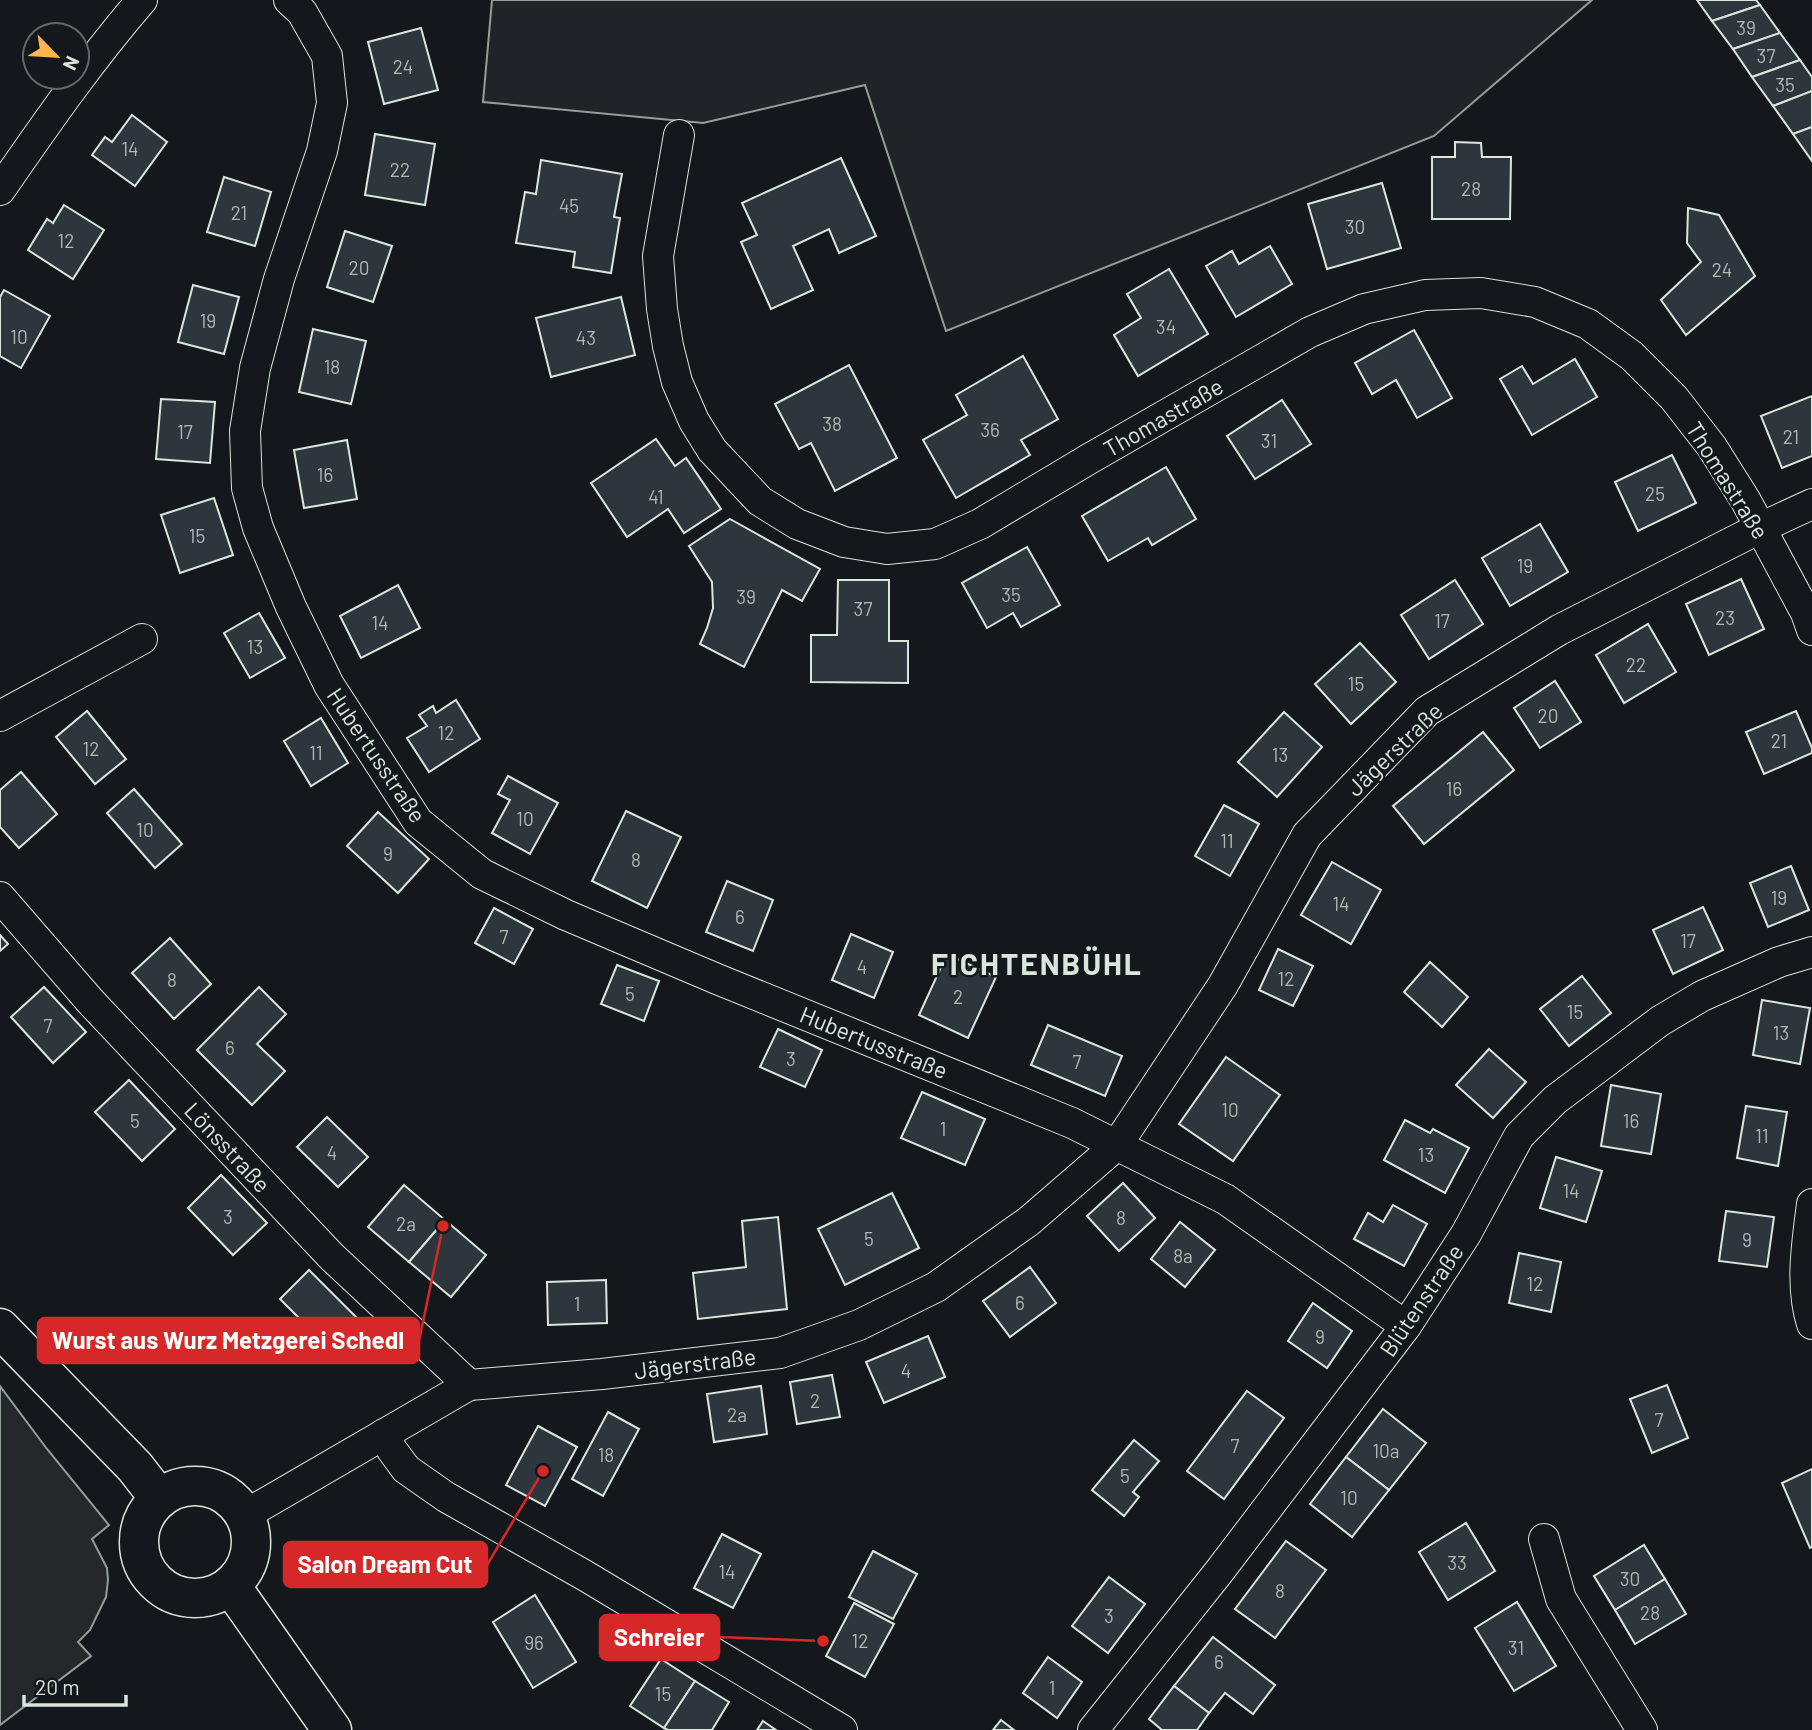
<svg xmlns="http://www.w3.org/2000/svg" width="1812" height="1730" font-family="Barlow,sans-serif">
<rect width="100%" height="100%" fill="#14181c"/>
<path fill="#202428" stroke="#939e99" stroke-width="2" d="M492,0h1100l-158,136 -488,195 -81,-246 -162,38 -220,-21z"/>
<path fill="#24282b" stroke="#939e99" stroke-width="2" d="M0,1386l47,63 62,76 -17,14 15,29 1,12 -2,17 -16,33 -12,12 13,14 -91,69z"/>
<g fill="#2c363c" stroke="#d8e6dc" stroke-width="2">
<path d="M1697,0h59l4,5 -48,16z"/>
<path d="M1760,5l20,28 -47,16 -21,-28z"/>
<path d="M421,28l17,62 -54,14 -16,-62z"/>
<path d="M1780,33l20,27 -48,17 -19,-28z"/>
<path d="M1800,60l12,17v14l-39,15 -21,-29z"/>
<path d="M1812,91v36l-19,7 -20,-28z"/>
<path d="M132,115l35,27 -32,44 -43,-31 13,-18 7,5z"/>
<path d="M1812,127v34l-19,-27z"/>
<path d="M375,134l60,10 -10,61 -60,-10z"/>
<path d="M1455,142l26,1 1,14h29l-1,62h-78v-62h23z"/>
<path d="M841,158l35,78 -37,17 -10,-24 -36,17 20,44 -42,19 -30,-67 16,-7 -15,-32z"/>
<path d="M541,160l81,14 -8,43 6,1 -9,55 -38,-6 2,-15 -59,-9 9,-51 11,2z"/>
<path d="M224,177l47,15 -16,54 -48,-14z"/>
<path d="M1382,183l19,65 -74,21 -19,-65z"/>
<path d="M64,205l40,25 -31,49 -45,-29 19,-31 6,4z"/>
<path d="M1688,208l31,7 36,61 -69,59 -25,-35 40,-38 -14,-19z"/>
<path d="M345,231l47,15 -19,56 -46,-15z"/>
<path d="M1270,246l22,38 -56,33 -30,-51 26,-15 7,13z"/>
<path d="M1169,269l39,65 -70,42 -24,-41 27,-17 -14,-24z"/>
<path d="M193,285l46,12 -15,57 -46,-12z"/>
<path d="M4,290l46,26 -29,52 -21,-12v-59z"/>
<path d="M621,297l14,58 -84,22 -15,-59z"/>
<path d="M313,329l53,12 -15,63 -52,-12z"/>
<path d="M1414,330l38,68 -35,20 -21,-38 -24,14 -17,-31z"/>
<path d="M1023,356l35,63 -37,21 9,15 -74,43 -33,-58 44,-25 -11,-20z"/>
<path d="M1575,359l22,38 -65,38 -32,-56 22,-13 11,18z"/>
<path d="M849,365l48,93 -62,33 -24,-48 -12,6 -24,-45z"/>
<path d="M1812,396v60l-30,12 -21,-52z"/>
<path d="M161,399l54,3 -5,61 -54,-4z"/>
<path d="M1282,400l29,44 -56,35 -28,-43z"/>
<path d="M656,439l19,27 11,-8 35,51 -37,24 -16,-24 -41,28 -36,-54z"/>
<path d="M347,440l10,59 -53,9 -10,-58z"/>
<path d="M1672,455l24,48 -58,28 -23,-49z"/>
<path d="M1166,467l30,52 -44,26 -4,-7 -40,23 -26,-45z"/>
<path d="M214,498l19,57 -53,18 -19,-58z"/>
<path d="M730,519l90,50 -18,32 -20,-11 -38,77 -44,-23 7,-16 6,-20 -1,-26 -23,-36z"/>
<path d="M1540,524l28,48 -58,34 -28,-48z"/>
<path d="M1027,547l33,58 -39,22 -8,-14 -26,15 -25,-45z"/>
<path d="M1741,579l23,50 -55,26 -23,-51z"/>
<path d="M838,580h51v61h19v42l-97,-1v-47h26z"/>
<path d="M1455,580l28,44 -54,35 -28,-44z"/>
<path d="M398,585l22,43 -59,30 -21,-42z"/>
<path d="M259,613l26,45 -35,20 -26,-45z"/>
<path d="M1648,624l28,48 -52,31 -28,-48z"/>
<path d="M1360,643l36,39 -45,42 -36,-40z"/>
<path d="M1555,681l26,41 -41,26 -26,-40z"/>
<path d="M456,700l24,39 -51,33 -22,-34 20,-12 -8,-11 14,-9 3,7z"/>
<path d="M87,711l39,48 -31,25 -39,-47z"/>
<path d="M1796,711l16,37v5l-48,21 -18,-42z"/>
<path d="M1284,712l38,35 -45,50 -39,-35z"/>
<path d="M321,718l27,45 -37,23 -27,-45z"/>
<path d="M1483,732l31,38 -90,74 -31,-38z"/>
<path d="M21,772l36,42 -38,34 -19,-21v-37z"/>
<path d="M508,776l50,27 -28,51 -38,-21 18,-33 -12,-6z"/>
<path d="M134,789l48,55 -27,24 -48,-55z"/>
<path d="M1224,805l35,19 -29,52 -35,-20z"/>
<path d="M626,811l55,26 -34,71 -55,-27z"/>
<path d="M378,812l51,47 -31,34 -51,-47z"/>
<path d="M1332,862l49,28 -30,54 -50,-29z"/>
<path d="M1791,866l18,44 -41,17 -18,-44z"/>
<path d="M727,881l46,19 -20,51 -47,-19z"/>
<path d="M1703,907l20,43 -50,24 -20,-44z"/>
<path d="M494,908l39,21 -19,35 -39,-21z"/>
<path d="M851,934l42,18 -19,46 -42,-18z"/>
<path d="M0,935l8,9 -8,7z"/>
<path d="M170,938l41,46 -37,35 -42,-46z"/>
<path d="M1278,949l35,17 -20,40 -34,-16z"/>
<path d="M947,954l49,23 -28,61 -49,-23z"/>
<path d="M1430,962l38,35 -26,30 -38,-35z"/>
<path d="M617,965l42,16 -15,40 -43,-17z"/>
<path d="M1582,976l29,37 -42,33 -29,-37z"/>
<path d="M44,987l42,45 -33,31 -42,-46z"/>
<path d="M259,987l27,27 -29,30 28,27 -33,34 -55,-55z"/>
<path d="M1762,1000l48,8 -10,56 -47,-9z"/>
<path d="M1048,1025l74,31 -17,40 -74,-31z"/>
<path d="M778,1029l44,21 -17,37 -45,-20z"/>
<path d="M1489,1049l37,33 -33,36 -37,-33z"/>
<path d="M1226,1057l54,38 -47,66 -54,-37z"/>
<path d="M129,1080l46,49 -33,32 -47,-49z"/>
<path d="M1611,1085l50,9 -10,60 -50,-8z"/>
<path d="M922,1092l63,27 -20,46 -64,-27z"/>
<path d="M1746,1106l41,6 -9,54 -41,-8z"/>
<path d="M327,1117l41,40 -30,30 -41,-40z"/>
<path d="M1405,1120l25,13 3,-4 36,19 -24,45 -61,-33z"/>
<path d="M1556,1157l46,14 -16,51 -46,-14z"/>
<path d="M221,1175l46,48 -34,32 -45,-47z"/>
<path d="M1123,1183l32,35 -36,33 -32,-35z"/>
<path d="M404,1185l41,35 -36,42 -41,-35z"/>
<path d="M892,1193l27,55 -74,37 -27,-56z"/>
<path d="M1393,1205l34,19 -23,42 -50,-27 14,-26 15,9z"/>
<path d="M1726,1211l48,6 -7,50 -48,-6z"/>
<path d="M778,1217l9,92 -89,10 -5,-46 53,-6 -4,-46z"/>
<path d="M445,1220l41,35 -35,42 -42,-35z"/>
<path d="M1180,1222l35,28 -30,37 -34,-28z"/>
<path d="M1519,1253l42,9 -10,50 -42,-9z"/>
<path d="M1030,1267l26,36 -46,34 -27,-36z"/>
<path d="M309,1270l48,48 -29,29 -48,-48z"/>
<path d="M606,1280l1,43 -59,2 -1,-43z"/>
<path d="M1313,1303l39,28 -25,37 -39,-27z"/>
<path d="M928,1336l17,41 -61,26 -18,-41z"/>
<path d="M832,1375l8,42 -43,7 -7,-42z"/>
<path d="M1667,1385l21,53 -36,15 -22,-54z"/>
<path d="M761,1386l6,48 -53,8 -7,-48z"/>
<path d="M1247,1391l37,27 -60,81 -37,-28z"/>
<path d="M1383,1409l43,34 -37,47 -43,-33z"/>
<path d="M608,1412l31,17 -36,67 -31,-17z"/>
<path d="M538,1426l39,21 -32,59 -39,-21z"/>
<path d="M1134,1440l25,21 -26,31 6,5 -15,19 -32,-26z"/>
<path d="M1346,1457l43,33 -37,47 -42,-33z"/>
<path d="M1812,1469v78l-2,1 -28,-65z"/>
<path d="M1466,1523l29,48 -47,29 -29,-48z"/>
<path d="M722,1534l39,20 -28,54 -39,-20z"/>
<path d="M1286,1541l40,29 -51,68 -40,-29z"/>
<path d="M1644,1545l21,34 -50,31 -21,-34z"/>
<path d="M873,1551l44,23 -24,45 -44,-22z"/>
<path d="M1109,1577l36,27 -37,49 -36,-27z"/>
<path d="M1665,1579l21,35 -51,30 -20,-34z"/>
<path d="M535,1595l41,67 -43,26 -40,-66z"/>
<path d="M1517,1602l39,64 -42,25 -39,-63z"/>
<path d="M854,1603l40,21 -29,53 -39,-21z"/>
<path d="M1213,1637l62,48 -22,29 -28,-21 -16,20 -35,-27z"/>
<path d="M1048,1657l34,25 -25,36 -34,-25z"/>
<path d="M661,1659l34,22 -31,47 -34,-22z"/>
<path d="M695,1681l34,21 -17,28h-44l-4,-2z"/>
<path d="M1174,1686l35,27 -12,17h-35l-13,-11z"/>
<path d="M1001,1720l13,10h-21z"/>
<path d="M763,1721l13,9h-19z"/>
</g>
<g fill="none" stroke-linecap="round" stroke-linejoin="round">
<defs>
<g id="street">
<path d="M289,0l13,12 25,44 5,47 -10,48 -43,128 -24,89 -10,63 2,57 11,40 33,79 38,78 89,137 64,52 84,41 151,64 355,144 153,76 181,127"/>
<path d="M679,135l-21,121 4,53 6,37 9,36 17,39 18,29 48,51 37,23 47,18 43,7 48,-5 45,-20 109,-65 221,-127 54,-23 61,-14 56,-2 54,9 53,22 44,32 42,42 38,49 34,54 60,112 6,17"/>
<path d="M0,190c45,-65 90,-130 142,-190"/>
<path d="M0,716l142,-77"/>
<path d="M0,897l91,105 241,255 137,128"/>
<path d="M1812,1204c-5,39 -12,82 0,120"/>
<path d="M384,1434l8,16 14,19 40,28 138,78 258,155"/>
<path d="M245,1515l224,-130 133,-11 178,-21 79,-28 77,-38 93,-66 88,-76 106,-160 84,-150 120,-124 132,-81 201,-102 52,-24"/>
<path d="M1544,1539l17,60 81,131"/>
<path d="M1093,1730l125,-157 188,-247 60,-92 53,-98 36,-36 105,-79 42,-25 77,-34 33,-10"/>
</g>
<g id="secondary">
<path d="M0,1328l135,139 24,31"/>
<circle cx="195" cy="1542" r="56"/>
<path d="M231,1586l101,144"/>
</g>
</defs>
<use href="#street" stroke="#d8e6dc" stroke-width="32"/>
<use href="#secondary" stroke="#d8e6dc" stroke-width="41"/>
<use href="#street" stroke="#14181c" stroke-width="30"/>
<use href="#secondary" stroke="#14181c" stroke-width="38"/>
</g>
<g text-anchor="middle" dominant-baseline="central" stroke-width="5" stroke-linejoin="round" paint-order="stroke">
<g font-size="19" fill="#adbab4">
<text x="1746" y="27">39</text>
<text x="1766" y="55">37</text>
<text x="403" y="66">24</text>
<text x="1785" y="84">35</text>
<text x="130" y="148">14</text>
<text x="400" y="169">22</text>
<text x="1471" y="188">28</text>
<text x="569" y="205">45</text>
<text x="239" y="212">21</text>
<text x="1355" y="226">30</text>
<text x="66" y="240">12</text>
<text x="359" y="267">20</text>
<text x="1722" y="269">24</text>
<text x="208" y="320">19</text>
<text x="1166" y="326">34</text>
<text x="19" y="336">10</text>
<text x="586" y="337">43</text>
<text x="332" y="366">18</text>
<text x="832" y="423">38</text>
<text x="990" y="429">36</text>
<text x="185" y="431">17</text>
<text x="1791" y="436">21</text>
<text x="1269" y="440">31</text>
<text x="325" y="474">16</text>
<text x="1655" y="493">25</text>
<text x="656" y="496">41</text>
<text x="197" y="535">15</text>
<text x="1525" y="565">19</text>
<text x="1011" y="594">35</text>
<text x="746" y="596">39</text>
<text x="863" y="608">37</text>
<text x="1725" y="617">23</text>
<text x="1442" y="620">17</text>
<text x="380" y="622">14</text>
<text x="255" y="646">13</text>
<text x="1636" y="664">22</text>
<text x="1356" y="683">15</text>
<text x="1548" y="715">20</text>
<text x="446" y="732">12</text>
<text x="1779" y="740">21</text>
<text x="91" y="748">12</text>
<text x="316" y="752">11</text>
<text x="1280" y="754">13</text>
<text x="1454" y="788">16</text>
<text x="525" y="818">10</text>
<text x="145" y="829">10</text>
<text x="1227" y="840">11</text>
<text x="388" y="853">9</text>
<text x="636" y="859">8</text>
<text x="1779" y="897">19</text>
<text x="1341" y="903">14</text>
<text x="740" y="916">6</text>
<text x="504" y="936">7</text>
<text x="1688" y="940">17</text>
<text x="862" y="966">4</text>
<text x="1286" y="978">12</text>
<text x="172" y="979">8</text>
<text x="630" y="993">5</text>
<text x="958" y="996">2</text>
<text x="1575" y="1011">15</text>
<text x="48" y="1025">7</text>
<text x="1781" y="1032">13</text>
<text x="230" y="1047">6</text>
<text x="791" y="1058">3</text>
<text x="1077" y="1061">7</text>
<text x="1230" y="1109">10</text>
<text x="135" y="1120">5</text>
<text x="1631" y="1120">16</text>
<text x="943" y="1128">1</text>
<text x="1762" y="1135">11</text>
<text x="332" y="1152">4</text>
<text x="1426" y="1154">13</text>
<text x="1571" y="1190">14</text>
<text x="228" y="1216">3</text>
<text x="1121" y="1217">8</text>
<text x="406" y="1223">2a</text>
<text x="869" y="1238">5</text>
<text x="1747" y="1239">9</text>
<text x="1183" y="1255">8a</text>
<text x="1535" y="1283">12</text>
<text x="1020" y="1302">6</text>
<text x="577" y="1303">1</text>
<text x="1320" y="1336">9</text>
<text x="906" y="1370">4</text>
<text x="815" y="1400">2</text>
<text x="737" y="1414">2a</text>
<text x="1659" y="1419">7</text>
<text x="1235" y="1445">7</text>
<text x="1386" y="1450">10a</text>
<text x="606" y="1454">18</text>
<text x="1125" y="1475">5</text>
<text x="1349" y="1497">10</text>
<text x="1457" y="1562">33</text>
<text x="727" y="1571">14</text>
<text x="1630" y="1578">30</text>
<text x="1280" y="1590">8</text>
<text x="1650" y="1612">28</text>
<text x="1109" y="1615">3</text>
<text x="860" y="1640">12</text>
<text x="534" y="1642">96</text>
<text x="1516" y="1647">31</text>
<text x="1219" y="1661">6</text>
<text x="1052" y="1687">1</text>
<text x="663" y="1693">15</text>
</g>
<g font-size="23" fill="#d8e6dc" stroke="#14181c">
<text transform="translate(1163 417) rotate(-30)">Thomastraße</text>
<text transform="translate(1728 480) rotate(58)">Thomastraße</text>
<text transform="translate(1394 749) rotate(-44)">Jägerstraße</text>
<text transform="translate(377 755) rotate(56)">Hubertusstraße</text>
<text transform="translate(874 1042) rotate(22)">Hubertusstraße</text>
<text transform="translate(228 1147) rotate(47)">Lönsstraße</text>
<text transform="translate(1421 1300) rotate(-56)">Blütenstraße</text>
<text transform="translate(695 1363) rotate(-7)">Jägerstraße</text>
</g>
<g font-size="30" font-weight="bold" letter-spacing="2" fill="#d8e6dc" stroke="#14181c">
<text x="1037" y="963">FICHTENBÜHL</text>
</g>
</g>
<path fill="none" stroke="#d62828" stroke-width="2.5" d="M443 1226L419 1341M543 1471L487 1565M823 1641L719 1637"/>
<g fill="#d62828" stroke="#14181c" stroke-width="2.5">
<circle cx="443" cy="1226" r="7"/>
<circle cx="543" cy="1471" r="7"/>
<circle cx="823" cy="1641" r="7"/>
</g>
<g fill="#d62828" stroke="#d62828" stroke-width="2.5">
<rect x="38" y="1318" width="381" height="45" rx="7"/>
<rect x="284" y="1542" width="203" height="45" rx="7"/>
<rect x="600" y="1615" width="119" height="45" rx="7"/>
</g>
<g font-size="24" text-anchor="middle" font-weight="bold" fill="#fff">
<text x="228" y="1349">Wurst aus Wurz Metzgerei Schedl</text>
<text x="385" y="1573">Salon Dream Cut</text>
<text x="659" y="1646">Schreier</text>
</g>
<g transform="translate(56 56) rotate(115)"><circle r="33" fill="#14181c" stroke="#626a69" stroke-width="2"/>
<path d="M0-5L12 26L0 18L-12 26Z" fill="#ffb74d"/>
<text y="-10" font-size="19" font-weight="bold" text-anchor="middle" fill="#d8e6dc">N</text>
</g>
<path d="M24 1695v10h102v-10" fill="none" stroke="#d8e6dc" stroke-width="3.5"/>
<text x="35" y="1695" font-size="21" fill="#d8e6dc" stroke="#14181c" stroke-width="5" paint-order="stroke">20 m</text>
</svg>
